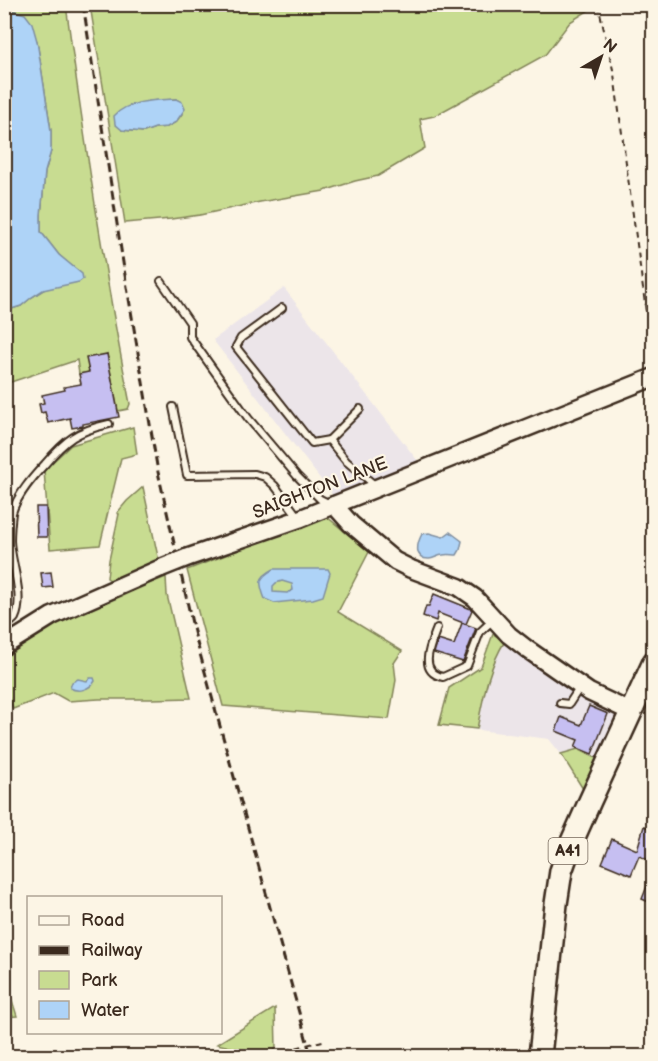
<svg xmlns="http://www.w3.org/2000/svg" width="658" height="1061" font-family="'Balsamiq Sans',sans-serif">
<rect width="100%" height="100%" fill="#fcf5e5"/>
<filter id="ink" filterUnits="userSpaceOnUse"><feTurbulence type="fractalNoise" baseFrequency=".0167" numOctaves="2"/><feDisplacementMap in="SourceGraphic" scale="12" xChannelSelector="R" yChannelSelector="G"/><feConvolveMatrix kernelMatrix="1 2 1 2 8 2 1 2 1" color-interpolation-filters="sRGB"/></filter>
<g filter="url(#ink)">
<g fill="#ece5e9">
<path d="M284,288l140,181 -85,34 -126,-163z"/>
<path d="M493,634l127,80 -20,46 -22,-11 -17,5 -12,-15 -110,-14 10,-37 32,-21z"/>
</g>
<g fill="#c8dc91" stroke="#828358" stroke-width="1.5" fill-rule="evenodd">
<path d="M5,5h61c18,133 38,267 64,399l-2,5 -10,2 -11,-57 -18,18 -10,2 -2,-14 -72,24 -1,-73 17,-5 11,-9 11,-7 38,-16 -22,-19 -18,-23v-17l4,-43 6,-21v-20l-14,-90 -22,-30 -10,1z"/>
<path d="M90,5h507l-27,17 -25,33 -111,61 -14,3 5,29 -47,28 -23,5 -31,10 -64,11 -60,13 -29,4 -46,4zM176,99l6,15 -6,8 -9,5 -12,1 -11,4 -22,-2 9,-25 20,-4z"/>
<path d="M133,427l4,27 -16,4 -21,87 -50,4 -6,-79 27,-25z"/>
<path d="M143,487l15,70 3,3 -51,20 -3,-2 2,-18 10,-46 -2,-1 10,-12z"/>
<path d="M326,516l43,36 -31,60 64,39 -8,12 2,17 -7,39 -166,-13 -36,-136z"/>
<path d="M166,577l1,18 24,103 -39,1h-53l-31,2 -14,-8 -41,16 -8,-21v-36l43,-27 35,-16z"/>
<path d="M493,634l12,7c-17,27 -22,58 -28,88l-38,-4 10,-37 32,-21z"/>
<path d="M578,749l22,11 -17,29 -22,-35z"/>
<path d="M4,975l13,41 -12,1z"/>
<path d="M275,1008l1,40 -8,8 -51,-12z"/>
</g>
<g fill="#aed3f7" stroke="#808fa0" stroke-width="1.5" fill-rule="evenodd">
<path d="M15,11l10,3 7,9 5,18 14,90v20l-6,21 -4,43v17l18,23 23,19 1,5 -4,3 -36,8 -11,7 -11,9 -16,5 -1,-299z"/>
<path d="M176,99l6,3 3,7 -9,13 -9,5 -12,1 -11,4 -22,-2 -7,-6 -1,-8c14,-16 42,-16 62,-17z"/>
<path d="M450,532l12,9 -2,9 -3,5c-4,0 -10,-1 -14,0 -5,0 -9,4 -14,4 -16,0 -12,-16 -7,-25l7,-1 14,4z"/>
<path d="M274,569h54l2,4 -7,23 -10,3 -39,4 -9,-4c-6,-16 -8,-21 9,-30zM282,581l10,3 1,6 -6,3 -14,-1v-6l3,-3z"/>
<path d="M90,678h4l1,3c-5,8 -16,12 -25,7l2,-6 6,-3 9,2z"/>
</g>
<g fill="#c6bff1" stroke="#3b2a1e" stroke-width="1.5">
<path d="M107,354l12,63 -36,7v2l-11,2 -2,-10 -22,5 -3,-11 -4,1 -2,-9 5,-1 -2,-8 23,-5 -1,-3 17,-3 -2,-10 10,-2 -3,-14z"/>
<path d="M36,507h10l1,30h-10z"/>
<path d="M51,572l2,15 -10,1 -2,-15z"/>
<path d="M434,594l37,15 1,1 -6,14 -28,-11 -2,8 -13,-5 3,-10h3z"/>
<path d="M462,623l14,5 -13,34 -29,-9 4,-13 16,5z"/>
<path d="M589,706l19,8 -16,40 -17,-7 3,-7 -22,-9 5,-14 20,8z"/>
<path d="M644,826l10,4v32l-15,-6 -8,19 -29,-12 10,-24 25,11z"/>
<path d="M653,871h1v33l-12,-5z"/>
</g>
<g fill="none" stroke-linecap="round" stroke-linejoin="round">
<defs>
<g id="lane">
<path d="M161,281l29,42v14l58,81 49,58 23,23 10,5"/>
<path d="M282,308l-41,30 -5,9 76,96 17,-3"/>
<path d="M173,407l14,68 68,-1 10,3 10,9 24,32"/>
<path d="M360,409l-31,31 17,21 31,26"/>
<path d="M4,627c4,-3 9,-6 11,-9 10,-21 -4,-55 -5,-77 0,-8 1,-20 2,-28 5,-18 21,-36 33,-49 21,-25 32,-33 64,-40"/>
<path d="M437,628c-6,16 -20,44 6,49l24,-11 13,-34 14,-13"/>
<path d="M560,703l9,1 11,-17"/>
</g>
<g id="secondary">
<path d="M334,505l17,19 44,37 16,8 48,18 16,11 34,37 18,14 62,43 42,20"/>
<path d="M186,558l113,-39 355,-142"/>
<path d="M4,646l48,-30 109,-48"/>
</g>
<path id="highway" d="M540,1056l16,-152 5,-33 9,-25 20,-45 64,-139"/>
</defs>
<use href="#lane" stroke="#3b2a1e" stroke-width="10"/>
<use href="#secondary" stroke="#3b2a1e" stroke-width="21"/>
<use href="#highway" stroke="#3b2a1e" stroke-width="26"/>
<path stroke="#3b2a1e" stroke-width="2" stroke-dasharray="6 4.5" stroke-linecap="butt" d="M598,4l16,70 39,289"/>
<use href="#lane" stroke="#fcf5e5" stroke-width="6"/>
<use href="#secondary" stroke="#fcf5e5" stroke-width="16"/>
<use href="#highway" stroke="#fcf5e5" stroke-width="21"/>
<path stroke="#3b2a1e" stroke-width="3" stroke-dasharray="9 4.5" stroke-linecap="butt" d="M83,4l41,265 34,203 36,160 117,424"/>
<defs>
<path id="secondary-bridge" d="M161,568l25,-10"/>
</defs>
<use href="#secondary-bridge" stroke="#3b2a1e" stroke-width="21" stroke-linecap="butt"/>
<path stroke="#3b2a1e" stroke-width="2" stroke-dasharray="6 4.5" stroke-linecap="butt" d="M276,1053l50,-13"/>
<use href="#secondary-bridge" stroke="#fcf5e5" stroke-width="16"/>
</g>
</g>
<g text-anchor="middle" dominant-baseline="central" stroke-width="4.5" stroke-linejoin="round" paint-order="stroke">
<rect fill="#fcf5e5" stroke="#75675a" stroke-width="1.5" x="548.5" y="838" width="39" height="26" rx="4.5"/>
<g font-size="16" font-weight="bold" fill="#3b2a1e">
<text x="568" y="851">A41</text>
</g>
<g font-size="18" fill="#3b2a1e" stroke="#fcf5e5">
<text transform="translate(320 488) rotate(-21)">SAIGHTON LANE</text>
</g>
</g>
<rect width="658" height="1061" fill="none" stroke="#fcf5e5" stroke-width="24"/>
<rect x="12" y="12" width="634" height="1037" fill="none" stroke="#3b2a1e" stroke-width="2" filter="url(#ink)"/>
<rect x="27" y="896" width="195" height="138" fill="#fcf5e5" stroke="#afa495" stroke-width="1.5"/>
<rect x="39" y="916" width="30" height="9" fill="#fcf5e5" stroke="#afa495" stroke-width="1.5"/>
<text x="81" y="926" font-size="18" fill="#3b2a1e">Road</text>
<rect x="39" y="946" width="30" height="9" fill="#3b2a1e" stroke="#afa495" stroke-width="1.5"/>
<text x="81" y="956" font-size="18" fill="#3b2a1e">Railway</text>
<rect x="39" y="971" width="30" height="18" fill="#c8dc91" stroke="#afa495" stroke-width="1.5"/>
<text x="81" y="986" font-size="18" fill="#3b2a1e">Park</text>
<rect x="39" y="1001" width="30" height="18" fill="#aed3f7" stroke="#afa495" stroke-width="1.5"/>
<text x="81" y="1016" font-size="18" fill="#3b2a1e">Water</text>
<g transform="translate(601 57) rotate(39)" stroke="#fcf5e5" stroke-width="4.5" paint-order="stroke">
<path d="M0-4.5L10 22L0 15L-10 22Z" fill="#3b2a1e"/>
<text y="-9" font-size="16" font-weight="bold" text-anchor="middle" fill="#3b2a1e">N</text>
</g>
</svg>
